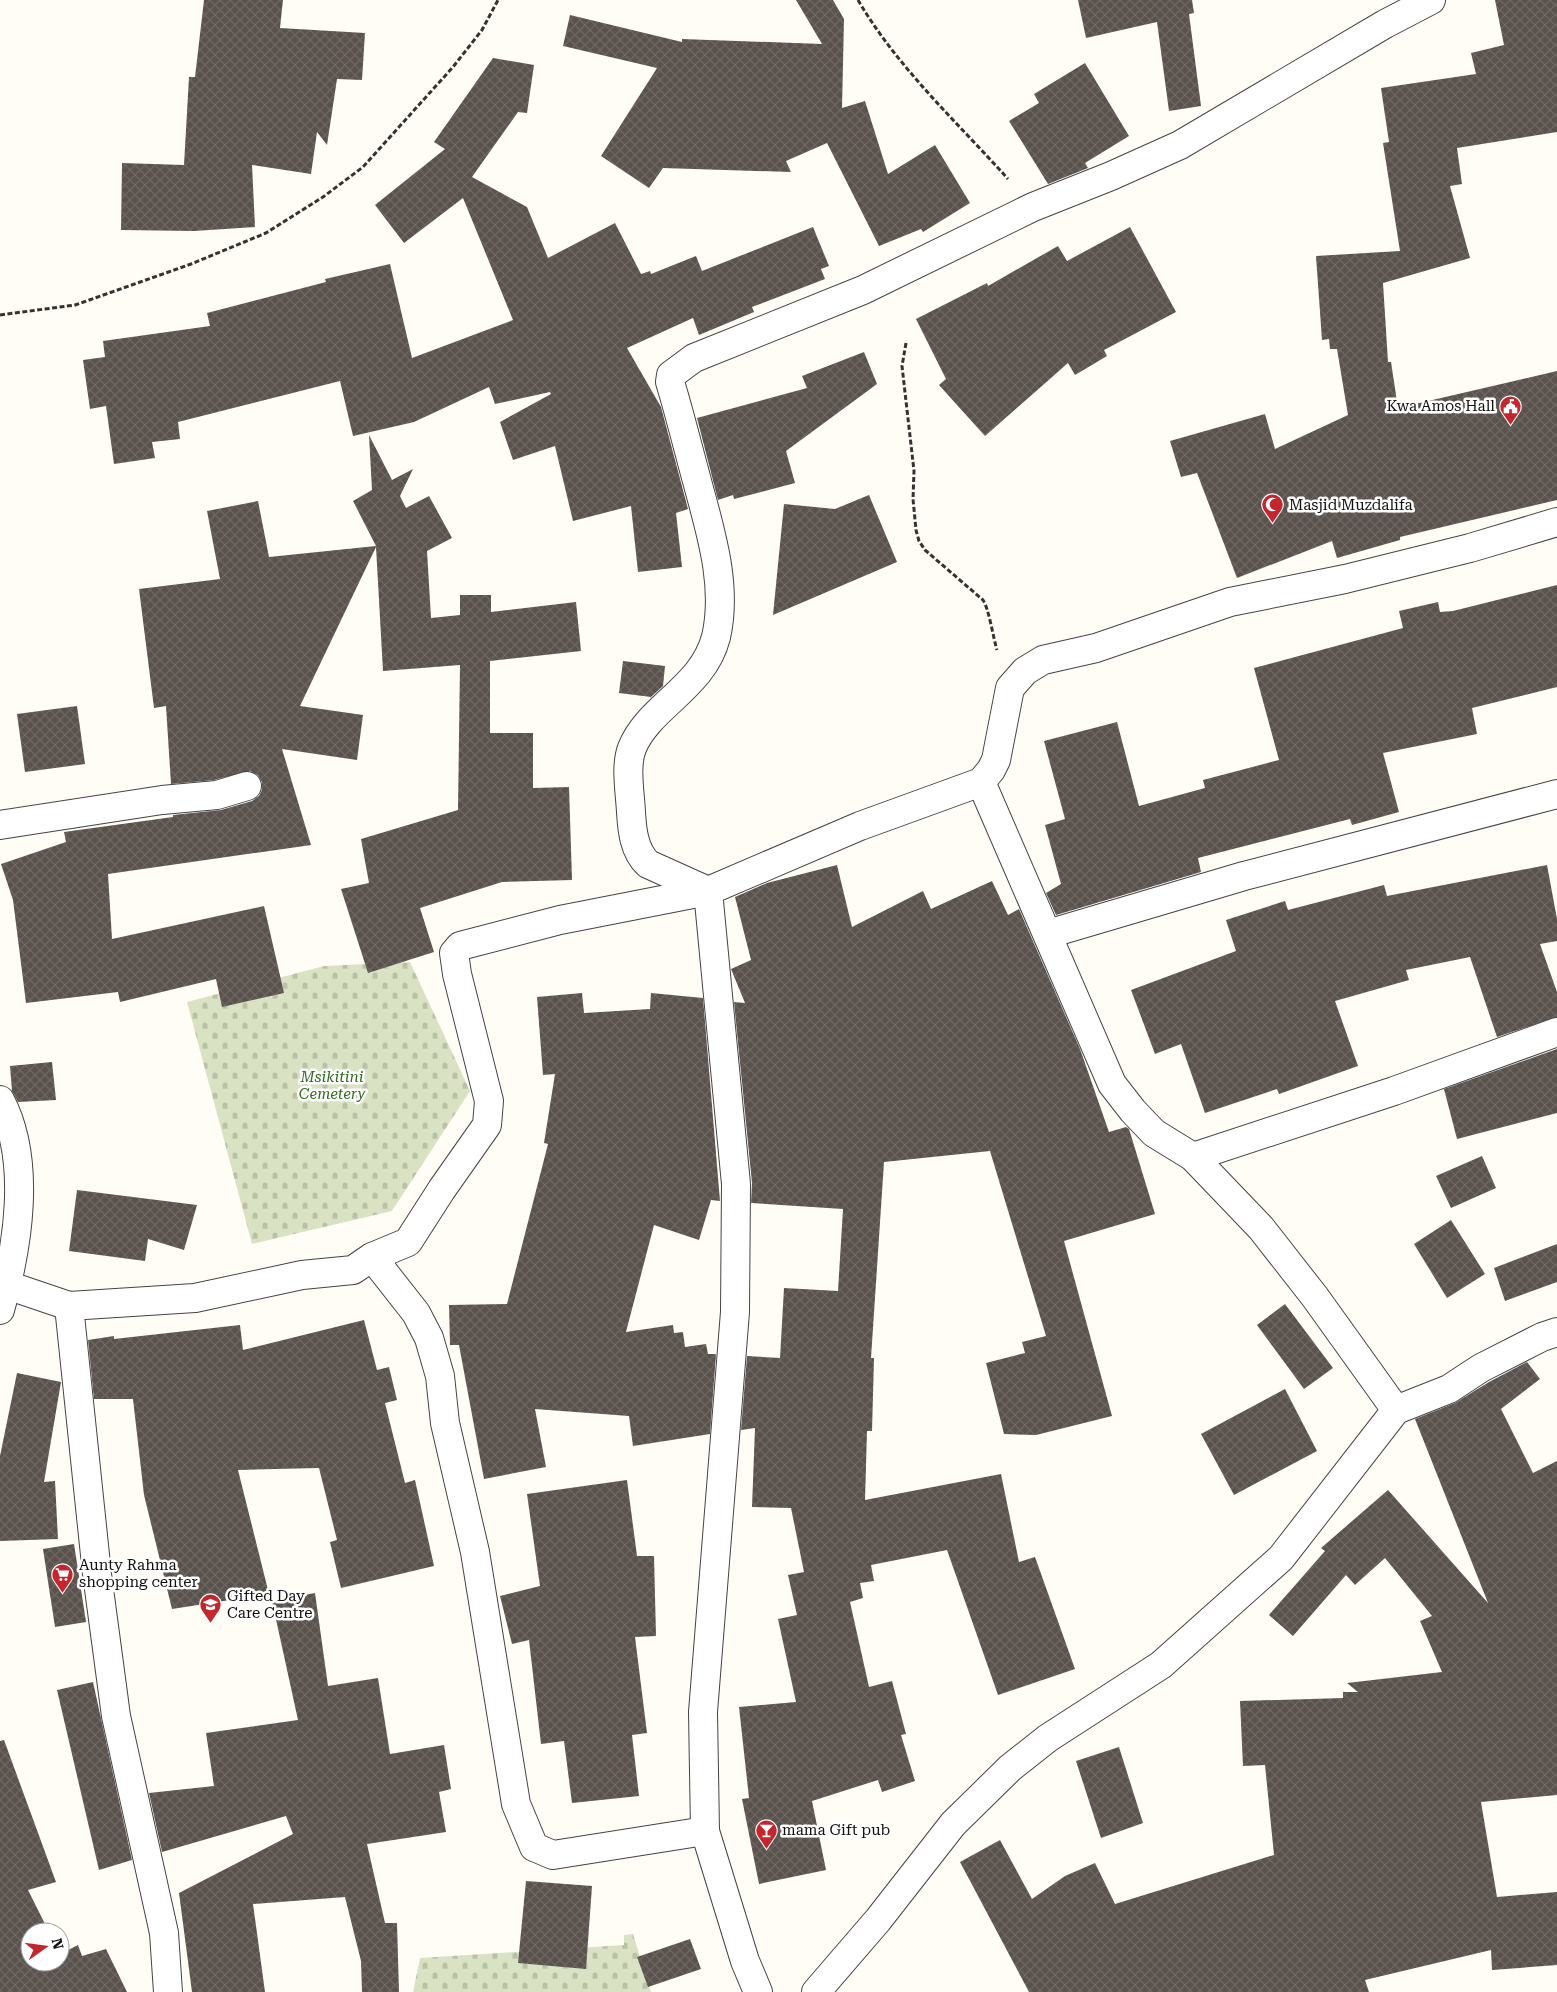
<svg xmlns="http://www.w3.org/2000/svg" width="1557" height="1992" font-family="'Roboto Serif',serif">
<defs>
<pattern id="cemetery-stones" width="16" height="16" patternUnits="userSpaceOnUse" patternTransform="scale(1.25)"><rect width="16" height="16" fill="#d9e3c4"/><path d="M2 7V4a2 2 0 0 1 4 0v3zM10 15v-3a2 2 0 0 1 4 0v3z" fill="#b9c2a7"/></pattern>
<pattern id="building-cross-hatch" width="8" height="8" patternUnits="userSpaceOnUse" patternTransform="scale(1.25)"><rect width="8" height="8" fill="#5a524d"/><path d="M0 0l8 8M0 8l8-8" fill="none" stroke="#6d6662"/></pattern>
</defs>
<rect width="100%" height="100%" fill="#fffdf5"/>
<g fill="url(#cemetery-stones)">
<path d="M410,962l60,129 -78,120 -140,33 -65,-242 137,-36z"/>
<path d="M633,1934l18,58h-238l7,-34 204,-13v-10z"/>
</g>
<g fill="url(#building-cross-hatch)">
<path d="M204,0h79l-3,28 85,5 -3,47 -25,-1 -10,66 -10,-13 -6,42 -59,-9 3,62 -61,4 -73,-1 1,-67 62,2 5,-88h6z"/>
<path d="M796,0h37l11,19 -2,89 23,-7 23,73 47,-29 35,58 -47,29 -2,-3 -42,17 -52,-103 -41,18 5,11 -128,-4 -14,20 -48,-32 56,-88 -94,-22 7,-31 112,27v-3l140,5z"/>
<path d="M1078,0h114l2,13 -5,1 12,92 -32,5 -12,-89 -71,16z"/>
<path d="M1495,0h62v132l-100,16 5,36 -12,2 20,72 -87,25 5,79h3l7,46 159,-37v129l-157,37v3l-63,18 -5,-17 -95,37 -40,-105 -16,4 -11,-36 95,-27 10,35 73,-34 -11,-66h-7l-1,-10 -7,1 -6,-84 84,-5 -17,-108 6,-1 -8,-54 95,-14 -5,-21 33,-8z"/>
<path d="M493,58l41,7 -7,48 -9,-1 -46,65 55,30 21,51 67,-35 26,51 9,-3 1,3 45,-18 6,15 111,-44 16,39 -8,3 4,10 -73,28 2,5 -55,23 -6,-17 -66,30 34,59 27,102 -12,4 6,54 -44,5 -7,-66 -58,15 -18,-75 -42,14 -13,-38 51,-28 -1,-2 -55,12 -6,-17 -75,35 -61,14 -13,-55 -162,41 2,17 -28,3 3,16 -41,6 -8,-58 -16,3 -7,-49 22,-3 -2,-16 107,-15 -3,-13 119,-31 -1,-3 65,-15 22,94 101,-38 -50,-122 -59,45 -29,-38 70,-56 -11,-7z"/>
<path d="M1085,63l44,73 -44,27 3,5 -40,16 -39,-63 30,-18 -5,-9z"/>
<path d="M1130,227l46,85 -72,38 3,6 -32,19 -7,-12 -83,73 -46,-51 7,-6 -30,-60 71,-36 1,3 70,-40 9,15z"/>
<path d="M864,352l13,32 -91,67 9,32 -61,16 -1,-4 -15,5 -21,-82 110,-30 -5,-12z"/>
<path d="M369,435l23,45 21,-11 -13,27 6,12 23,-12 23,42 -25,13 4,67 29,-3v-20h31v17l85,-10 5,49 -91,10v72h43v55l36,-1 3,93 -70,2 -82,26 14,44 -66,21 -27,-84 28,-6 -8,-44 97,-29 2,-145 -77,6 -7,-124 -76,159 63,9 -6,45 -75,-11 29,96 -203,29 4,65 152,-33 20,87 -62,14 -6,-28 -96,23 -2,-10 -92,11 -13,-103 -12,-36 65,-22 -2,-10 109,-15v-2l48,-5 31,-9 7,-5 3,-6v-8l-4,-7 -8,-4 -36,9 -43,4 -5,-78 -12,2 -15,-119 81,-10 -13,-68 51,-10 11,56 107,-11 -23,-45 19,-11z"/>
<path d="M869,495l28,67 -124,53 11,-111 51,5z"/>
<path d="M1557,585v102l-85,21 5,26 -94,19 16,59 -47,13 -2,-6 -152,39 3,14 -145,43 -10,-22 15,-9 -16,-59 20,-6 -21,-78 73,-19 22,84 66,-18 -2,-8 76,-20 -25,-92 149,-40 -4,-17 39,-9 2,10 13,-1z"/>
<path d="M623,661l42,5 -2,20 -12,11 -32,-4z"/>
<path d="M77,706l8,58 -60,8 -8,-58z"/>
<path d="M837,865l15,62 71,-36 8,18 61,-28 16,34 11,-6 61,140 29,83 17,-5 3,2 26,85 -91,27 48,175 -76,19 -32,-1 -18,-71 39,-10 -3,-11 24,-6 -56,-185 -106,11 -13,196h3l-2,73h-5l-2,69 136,-26 18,88 16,-5 40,112 -77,26 -51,-145 -76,15 3,16 -14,2 3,15 -13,4 19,85 23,-6 14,53 -5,1 14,46 -33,11 -4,-12 -66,21 14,69 -67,14 -17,-85 7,-1 -10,-91 57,-5 -18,-83 19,-4 -9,-40 16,-3 -13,-64 -39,-1 3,-79 -14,2 6,-74 33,2 4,-70 54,3 5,-82 -92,-6 1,-20 -18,-181 11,1 -14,-34 20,-9 -16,-63 32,-14z"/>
<path d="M1547,865l10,54v22l-17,3 17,48v25l-60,20 -27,-80 -64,13 3,10 -74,21 23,65 -79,28 -2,-5 -72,24 -24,-69 -26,10 -24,-64 105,-39 -10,-31 59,-19 3,9 96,-25 3,11z"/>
<path d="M582,993l2,20 66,-4 1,-16 52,5 17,203 -9,-1 -12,40 -45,-15 -28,107 47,-7 1,8 9,-1 2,15 21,-3 2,10h8l-6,80 -77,12 -4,-30 -94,-7 11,58 -62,12 -25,-134h-9l-1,-40 58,-1 41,-160 -4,-1 11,-69 -12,1 -6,-78z"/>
<path d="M1557,1049v64l-100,26 -13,-50z"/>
<path d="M52,1062l4,38 -38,2 -6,-11 -2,-25z"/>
<path d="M1482,1156l14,32 -45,20 -15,-32z"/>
<path d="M77,1190l120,15 -13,45 -36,-11 -3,22 -76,-10z"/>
<path d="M1451,1220l34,54 -38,24 -33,-54z"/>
<path d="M1557,1244v38l-52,19 -11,-33z"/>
<path d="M1285,1304l48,64 -29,21 -47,-64z"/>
<path d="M364,1320l13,50 12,-3 8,33 -12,3 20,80 10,-3 19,86 -93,22 -11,-46 7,-2 -18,-72 -81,2 31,124 -97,15 -28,-114 -11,-96h-39l-6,-59 26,-4v3l126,-14 3,25z"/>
<path d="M1527,1362l13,17 -39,30 32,64 24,-12v334l-76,7 16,95 60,-5v73l-65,5 -1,-20 -126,30 4,12h-340l-69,-130 40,-22 32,59 33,-23 30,-13 20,41 159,-49 -9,-90 -22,1 -3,-65 103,-3v-6h15l-11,-9 95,-11 -22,-51 12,-5 -47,-58 -30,27 -9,-10 -53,61 -24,-21 56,-64 -4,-3 67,-58 100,113 -73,-184 40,-16 34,-21z"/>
<path d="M17,1373l44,9 -17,100 11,-1 3,58 -58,2v-85z"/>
<path d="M1285,1389l32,62 -83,44 -33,-61z"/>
<path d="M627,1480l10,76h17l2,80 -21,1 12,96 -15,2 7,61 -67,7 -8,-62 -23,3 -12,-104 -17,4 -12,-48 40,-10 -13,-92z"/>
<path d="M74,1544l12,78 -31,5 -12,-78z"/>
<path d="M315,1593l13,93 50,-8 12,76 54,-9 7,44 -12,3 7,40 -79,12 18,79h12l2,69h-37l-1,-31 -16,-64 -92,7 12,88h-73l-13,-99 114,-59 -7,-18 -124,36 -13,-59 65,-7 -8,-53 92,-13 -26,-119z"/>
<path d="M93,1682l39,178 -33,10 -42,-180z"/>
<path d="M4,1740l52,142 -28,8 21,42h-19v30h30v-8l18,-9 4,11 24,-7 21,43h-127v-251z"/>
<path d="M1119,1747l24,76 -42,15 -25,-77z"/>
<path d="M526,1881l66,5 -6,83 -68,-6z"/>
<path d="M690,1939l11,30 -53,18 -11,-30z"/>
</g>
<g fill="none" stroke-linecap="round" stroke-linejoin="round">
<defs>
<g id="street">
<path d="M981,782l131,302 21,27 21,22 39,24 68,71 54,69 81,113"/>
<path d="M0,825l162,-25 55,-5 30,-9"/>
<path d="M1048,934l196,-58 313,-82"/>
<path d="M0,1100c32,60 18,147 0,210"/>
<path d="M1193,1157l201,-66 163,-59"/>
<path d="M372,1257l44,56 13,25 11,38 5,47 30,129 41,252 18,43 19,8 152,-24"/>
<path d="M7,1285l62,21 126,-8 107,-23 51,-5 19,-13 36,-15 34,-53 45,-64 2,-24 -32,-127 -3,-21 6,-7 100,-26 148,-29 152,-65 121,-44 10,-12 5,-10 14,-72 15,-17 18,-11 53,-12 134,-46 115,-23 125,-31 87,-26"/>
<path d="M69,1306l28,268 19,142 48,217 4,59"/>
<path d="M758,1992l-13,-31 -40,-130 -2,-119 32,-400 1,-128 -28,-293 -60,-27c-14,-13 -16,-34 -17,-52 -1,-20 -6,-46 1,-64 17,-42 71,-60 84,-111 12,-52 -6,-107 -19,-156 -9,-33 -17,-66 -27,-99l1,-7 23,-17 169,-68 170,-83 78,-31 69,-31 205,-121 46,-24"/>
<path d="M816,1992l62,-72 75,-96 57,-56 38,-30 113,-73 120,-107 115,-148 53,-21 32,-21 61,-31 15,-5"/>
</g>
</defs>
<use href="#street" stroke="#444" stroke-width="30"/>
<g stroke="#333" stroke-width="3" stroke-dasharray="5 2.5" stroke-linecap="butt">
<path d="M858,0c39,67 99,122 150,179"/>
<path d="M0,315l75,-10 116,-41 75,-31 57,-36 40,-30 90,-100 29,-37 16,-30"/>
<path d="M906,343l-4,23 12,105 -1,28 3,31 3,11 6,9 58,50c6,9 10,37 14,50"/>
</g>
<use href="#street" stroke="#fff" stroke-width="28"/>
</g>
<defs>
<symbol id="civic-pin" viewBox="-11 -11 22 30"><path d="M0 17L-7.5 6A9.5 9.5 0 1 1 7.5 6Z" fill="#c4262e" stroke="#fff"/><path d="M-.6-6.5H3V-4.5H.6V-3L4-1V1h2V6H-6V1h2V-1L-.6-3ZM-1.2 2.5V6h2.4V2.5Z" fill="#fff"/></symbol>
<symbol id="mosque-pin" viewBox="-11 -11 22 30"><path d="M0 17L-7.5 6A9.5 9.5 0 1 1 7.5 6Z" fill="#c4262e" stroke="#fff"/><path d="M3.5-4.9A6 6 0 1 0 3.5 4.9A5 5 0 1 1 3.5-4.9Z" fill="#fff"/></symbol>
<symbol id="supermarket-pin" viewBox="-11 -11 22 30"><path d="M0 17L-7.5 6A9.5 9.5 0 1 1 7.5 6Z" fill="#c4262e" stroke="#fff"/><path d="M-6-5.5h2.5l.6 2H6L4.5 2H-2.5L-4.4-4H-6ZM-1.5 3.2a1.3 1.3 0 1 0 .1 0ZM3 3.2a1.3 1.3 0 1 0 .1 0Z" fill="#fff"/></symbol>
<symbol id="school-pin" viewBox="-11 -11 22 30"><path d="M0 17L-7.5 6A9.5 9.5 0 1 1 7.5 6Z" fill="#c4262e" stroke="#fff"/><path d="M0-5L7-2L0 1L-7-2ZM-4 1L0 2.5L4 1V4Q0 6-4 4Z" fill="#fff"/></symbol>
<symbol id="bar-pin" viewBox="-11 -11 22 30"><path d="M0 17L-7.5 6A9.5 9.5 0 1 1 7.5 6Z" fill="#c4262e" stroke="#fff"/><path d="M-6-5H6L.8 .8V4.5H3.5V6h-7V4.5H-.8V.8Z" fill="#fff"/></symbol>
</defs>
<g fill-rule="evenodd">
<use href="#civic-pin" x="1498" y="394" width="25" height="34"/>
<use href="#mosque-pin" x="1260" y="492" width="25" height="34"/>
<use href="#supermarket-pin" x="50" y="1562" width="25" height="34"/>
<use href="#school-pin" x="198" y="1592" width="25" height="34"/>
<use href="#bar-pin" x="754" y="1818" width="25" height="34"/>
</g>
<g text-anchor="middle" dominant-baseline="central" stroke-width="5" stroke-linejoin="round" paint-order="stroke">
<g font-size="15" fill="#111" stroke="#fff" text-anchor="start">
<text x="1495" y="406" text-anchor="end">Kwa Amos Hall</text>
<text x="1289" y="505">Masjid Muzdalifa</text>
<text x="79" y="1565">Aunty Rahma<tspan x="79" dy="17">shopping center</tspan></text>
<text x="227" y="1596">Gifted Day<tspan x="227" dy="17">Care Centre</tspan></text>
<text x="782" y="1830">mama Gift pub</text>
</g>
<g font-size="15" font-style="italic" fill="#2f6b1f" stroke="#fff">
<text x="332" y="1077">Msikitini<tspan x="332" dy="17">Cemetery</tspan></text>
</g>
</g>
<g transform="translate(45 1947) rotate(76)"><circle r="24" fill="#ffffff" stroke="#a0a0a0"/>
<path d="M0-4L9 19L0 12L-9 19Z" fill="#c4262e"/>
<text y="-8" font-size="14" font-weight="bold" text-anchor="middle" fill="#111111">N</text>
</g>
</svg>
